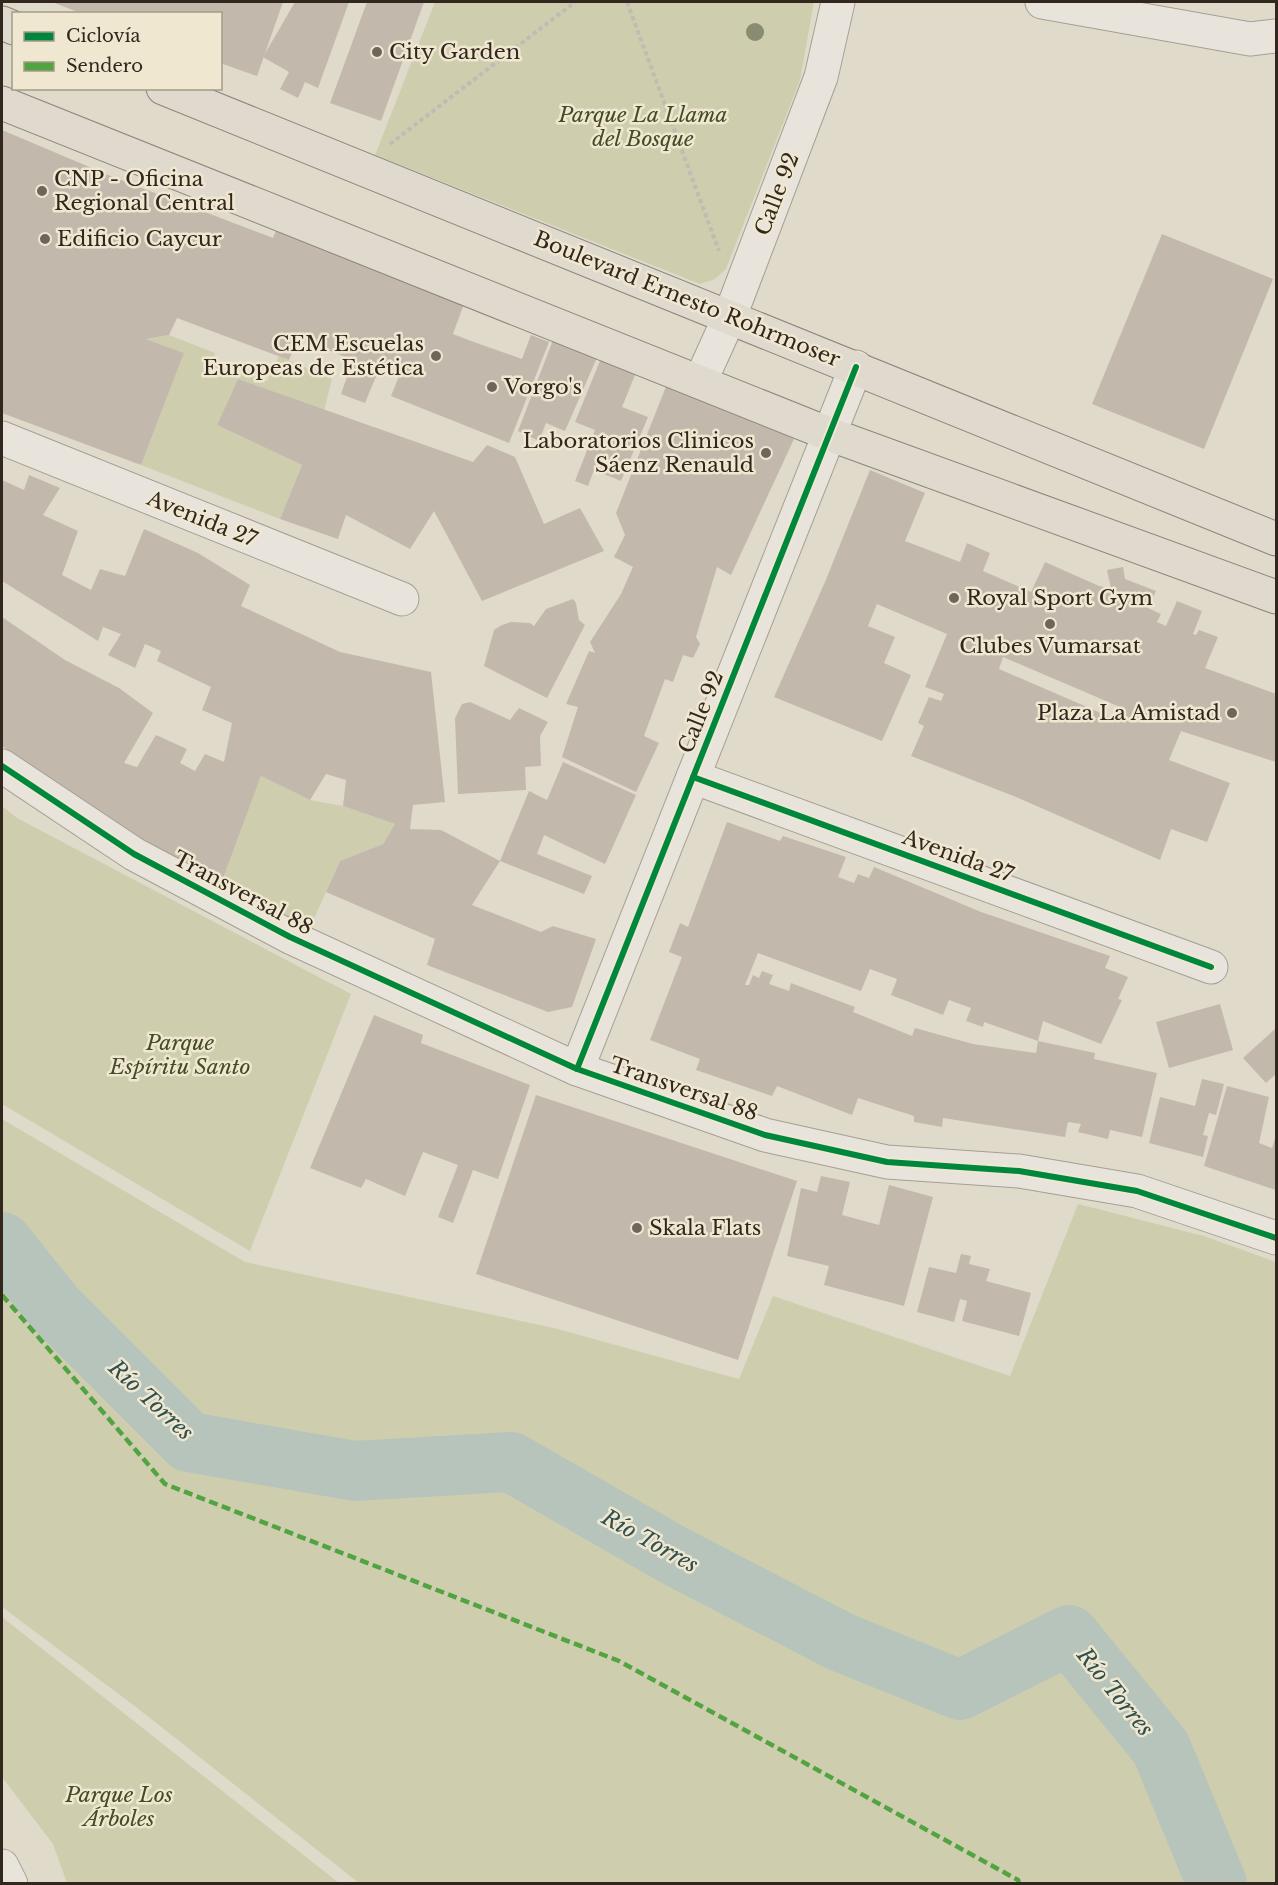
<svg xmlns="http://www.w3.org/2000/svg" width="1278" height="1885" font-family="'Libre Baskerville',serif">
<rect width="100%" height="100%" fill="#e0daca"/>
<g fill="#ceceae">
<path d="M435,2h379l-14,78 -74,189 -11,10 -15,5 -325,-129z"/>
<path d="M169,335l46,18 -2,11 54,17 12,-25 53,23 -8,32 -86,-32 -21,46 85,40 -22,54 -139,-54 43,-112 -38,-14z"/>
<path d="M261,776l49,24 33,6 52,18 -12,20 -43,17 -33,73 -89,-42z"/>
<path d="M2,806l15,12 334,176 -101,257 -248,-147z"/>
<path d="M2,1119l243,143 309,66 185,51 34,-83 237,80 68,-172 126,32 72,26v621h-917l-223,-176 -134,-100z"/>
<path d="M2,1617l337,266h-272l-14,-39 -51,-67z"/>
</g>
<g fill="none" stroke-linecap="round" stroke-linejoin="round">
<path stroke="#b6c4bb" stroke-width="60" d="M2,1242l52,65 135,135 166,29 156,-9 164,94 166,86 119,48 109,-55 92,113 56,136"/>
</g>
<g fill="#c3b8ac" fill-rule="evenodd">
<path d="M52,2h231l-26,74 -37,-13v-49h-137z"/>
<path d="M295,2h54l-31,86 -13,-6 -7,16 -18,-9 9,-17 -26,-15z"/>
<path d="M367,2h57l-43,119 -51,-18z"/>
<path d="M2,130l111,47 160,61 6,-15 186,78 -12,33 18,7 51,18 9,-24 18,7 -40,101 -118,-47 10,-25 -19,-9 -17,41 -24,-9 12,-34 -55,-22 -9,22 -112,-42 -8,17 -23,4 38,14 -43,112 -139,-52z"/>
<path d="M1162,234l111,45 -69,170 -112,-45z"/>
<path d="M555,335l44,18 -34,78 -19,-8 -7,18 -21,-10z"/>
<path d="M604,351l35,14 -17,42 26,10 -27,64 -27,-11 -6,16 -13,-5 20,-51 -20,-8z"/>
<path d="M238,379l235,83 14,-17 28,12 29,67 36,-16 24,43 -122,50 -48,-90 -24,38 -64,-34 -8,24 -58,-20 22,-54 -85,-40z"/>
<path d="M667,384l127,55 -63,136 -14,-8 -21,70 4,7 -7,14 -10,-3 -10,27 -8,-3 -21,57 15,7 -23,49 -74,-35 16,-50 -12,-3 23,-53 6,2 -5,-11 31,-48 12,-27 -19,-10 11,-22 -9,-22z"/>
<path d="M870,470l55,23 -20,48 55,21 7,-19 23,10 -7,18 48,21 14,-30 54,24 12,2 -4,-18 16,-3 2,12 31,12 -8,17 13,6 -4,8 9,4 11,-25 25,10 -9,23 3,1 3,-5 19,7 -13,31 71,26v68l-95,-31 -12,29 61,23 -23,59 -36,-13 -11,31 -144,-63 -105,-41 13,-30 -6,-3 11,-26 12,4 3,-7 -19,-7 22,-53 -70,-30 -9,22 27,11 -11,26 27,12 -29,66 -108,-44 51,-115zM1003,657l117,50 -3,13 -118,-51z"/>
<path d="M29,475l31,13 -17,27 35,16 -16,44 29,15 9,-21 25,7 19,-47 54,24 52,32 -9,21 99,46 91,20 14,130 -32,3 -3,24 31,1 59,31 -28,44 69,27 12,-6 43,13 -24,68 -24,5 -121,-47 8,-26 -109,-47 14,-31 43,-17 12,-20 -52,-18 3,-26 -20,-6 -16,26 -49,-24 -43,116 -216,-146v-129l63,43 54,28 34,25 -29,50 13,4 19,-32 31,14 -7,14 15,8 10,-17 19,8 8,-39 -30,-13 9,-23 -54,-26 4,-10 -16,-7 -10,24 -27,-13 13,-21 -18,-7 -5,14 -96,-60v-101l22,10z"/>
<path d="M573,599l3,4 3,17 6,5 -38,73 -63,-32 10,-36 8,-5 9,-3 19,1 4,3 12,-17z"/>
<path d="M470,702l40,18 9,-12 29,14 -8,14 1,30 -16,1 1,23 -68,4 -3,-76 7,-14z"/>
<path d="M563,762l73,33 -31,69 -61,-29 -7,19 55,22 -8,18 -84,-33 29,-70 18,9z"/>
<path d="M727,822l53,19 3,-5 63,21 -8,20 16,6 4,-9 11,4 5,-11 107,45 129,44 -5,12 23,9 -10,22 4,1 -21,44 -58,-23 -5,20 -54,-19 -1,5 -17,-6 5,-13 -22,-8 -6,15 -52,-20 6,-16 -27,-10 -9,22 -103,-38 -13,32h4l4,-10 6,3 3,-7 11,4 -4,9 20,7 2,-8 64,24 -2,5 59,24 3,-8 58,16 63,9 2,-12 57,12 -1,6 63,14 -15,64 -32,-7 -2,9 -30,-7 3,-8 -13,-2 -3,15 -122,-19 -1,9 -28,-5v-6l-56,-18 -6,17 -75,-29 -5,10 -76,-26 4,-11 -50,-19 32,-83 -13,-5 11,-29 8,4z"/>
<path d="M1220,1004l13,46 -64,18 -13,-46z"/>
<path d="M374,1015l49,20 -2,8 109,42 -32,94 -25,-9 -20,53 -15,-6 20,-52 -35,-13 -18,44 -39,-17 -5,9 -51,-20z"/>
<path d="M1276,1028v46l-10,9 -23,-25z"/>
<path d="M1202,1079l22,5 -8,31 -7,-2 -6,22 5,1 -5,21 -54,-14 11,-46 35,9z"/>
<path d="M1227,1086l42,11 -10,46 13,5 4,-13v55l-72,-24z"/>
<path d="M536,1095l261,86 -59,179 -262,-86z"/>
<path d="M821,1176l29,6 -8,33 37,10 10,-40 44,12 -29,109 -80,-21 5,-19 -42,-10 14,-68 16,4z"/>
<path d="M961,1254l10,2 -2,8 21,5 -4,12 45,12 -12,43 -57,-15 5,-20 -7,-2 -6,23 -37,-10 12,-45 27,6z"/>
</g>
<g fill="none" stroke-linecap="round" stroke-linejoin="round">
<defs>
<g id="minor">
<path d="M1042,2l208,37 26,-3"/>
<path d="M700,382l30,-66 91,-239 17,-75"/>
<path d="M2,438l400,161"/>
<path d="M2,766l132,88 156,83 287,132 188,66 122,27 132,9 118,20 139,47"/>
<path d="M693,777l518,190"/>
<path d="M577,1069l279,-702"/>
<path d="M2,1866l9,18"/>
</g>
<g id="major">
<path d="M2,23l12,5"/>
<path d="M163,88l1113,451"/>
<path d="M2,103l827,331 447,163"/>
</g>
</defs>
<use href="#minor" stroke="#a59f94" stroke-width="35"/>
<use href="#major" stroke="#8a847a" stroke-width="35"/>
<g stroke="#c1bbb3" stroke-width="4" stroke-dasharray="4.5 3" stroke-linecap="butt">
<path d="M627,2l92,249"/>
<path d="M390,144l185,-142"/>
</g>
<use href="#minor" stroke="#e8e4db" stroke-width="33"/>
<use href="#major" stroke="#dfdacd" stroke-width="33"/>
<path stroke="#52a341" stroke-width="4.5" stroke-dasharray="9 4.5" stroke-linecap="butt" d="M2,1295l163,189 454,177 399,219 1,4"/>
<defs>
<g id="cycleway">
<path d="M2,766l132,88 156,83 287,132 188,66 122,27 132,9 118,20 139,47"/>
<path d="M693,777l518,190"/>
<path d="M577,1069l279,-702"/>
</g>
</defs>
<use href="#cycleway" stroke="#f0e7d1" stroke-width="10"/>
<use href="#cycleway" stroke="#00873e" stroke-width="6"/>
</g>
<circle fill="#898c70" cx="755" cy="32" r="9"/>
<g fill="#6e665a" stroke="#f0e7d1" stroke-width="2">
<circle cx="377" cy="52" r="6"/>
<circle cx="42" cy="191" r="6"/>
<circle cx="45" cy="239" r="6"/>
<circle cx="436" cy="356" r="6"/>
<circle cx="492" cy="387" r="6"/>
<circle cx="766" cy="453" r="6"/>
<circle cx="954" cy="598" r="6"/>
<circle cx="1050" cy="624" r="6"/>
<circle cx="1232" cy="713" r="6"/>
<circle cx="637" cy="1228" r="6"/>
</g>
<g text-anchor="middle" dominant-baseline="central" stroke-width="5" stroke-linejoin="round" paint-order="stroke">
<g font-size="21" fill="#31271e" stroke="#f0e7d1" text-anchor="start">
<text x="389" y="52">City Garden</text>
<text x="54" y="179">CNP - Oficina<tspan x="54" dy="24">Regional Central</tspan></text>
<text x="57" y="239">Edificio Caycur</text>
<text x="424" y="344" text-anchor="end">CEM Escuelas<tspan x="424" dy="24">Europeas de Estética</tspan></text>
<text x="504" y="387">Vorgo's</text>
<text x="754" y="441" text-anchor="end">Laboratorios Clinicos<tspan x="754" dy="24">Sáenz Renauld</tspan></text>
<text x="966" y="598">Royal Sport Gym</text>
<text x="1050" y="646" text-anchor="middle">Clubes Vumarsat</text>
<text x="1220" y="713" text-anchor="end">Plaza La Amistad</text>
<text x="649" y="1228">Skala Flats</text>
</g>
<g font-size="21" font-style="italic" fill="#424c27" stroke="#f0e7d1">
<text x="643" y="115">Parque La Llama<tspan x="643" dy="24">del Bosque</tspan></text>
<text x="180" y="1043">Parque<tspan x="180" dy="24">Espíritu Santo</tspan></text>
<text x="119" y="1795">Parque Los<tspan x="119" dy="24">Árboles</tspan></text>
</g>
<g font-size="21" fill="#31271e" stroke="#f0e7d1">
<text transform="translate(777 194) rotate(-69)">Calle 92</text>
<text transform="translate(687 299) rotate(22)">Boulevard Ernesto Rohrmoser</text>
<text transform="translate(202 519) rotate(22)">Avenida 27</text>
<text transform="translate(701 712) rotate(-68)">Calle 92</text>
<text transform="translate(958 856) rotate(20)">Avenida 27</text>
<text transform="translate(243 893) rotate(28)">Transversal 88</text>
<text transform="translate(684 1089) rotate(19)">Transversal 88</text>
</g>
<g font-size="22" font-style="italic" fill="#2f504e" stroke="#f0e7d1">
<text transform="translate(151 1400) rotate(43)">Río Torres</text>
<text transform="translate(650 1541) rotate(29)">Río Torres</text>
<text transform="translate(1115 1692) rotate(51)">Río Torres</text>
</g>
</g>
<rect width="1278" height="1885" fill="none" stroke="#31271e" stroke-width="6"/>
<rect x="12" y="12" width="210" height="78" fill="#f0e7d1" stroke="#a49a89" stroke-width="1.5"/>
<rect x="24" y="32" width="30" height="9" fill="#00873e" stroke="#a49a89" stroke-width="1.5"/>
<text x="66" y="42" font-size="18" fill="#31271e">Ciclovía</text>
<rect x="24" y="62" width="30" height="9" fill="#52a341" stroke="#a49a89" stroke-width="1.5"/>
<text x="66" y="72" font-size="18" fill="#31271e">Sendero</text>
</svg>
